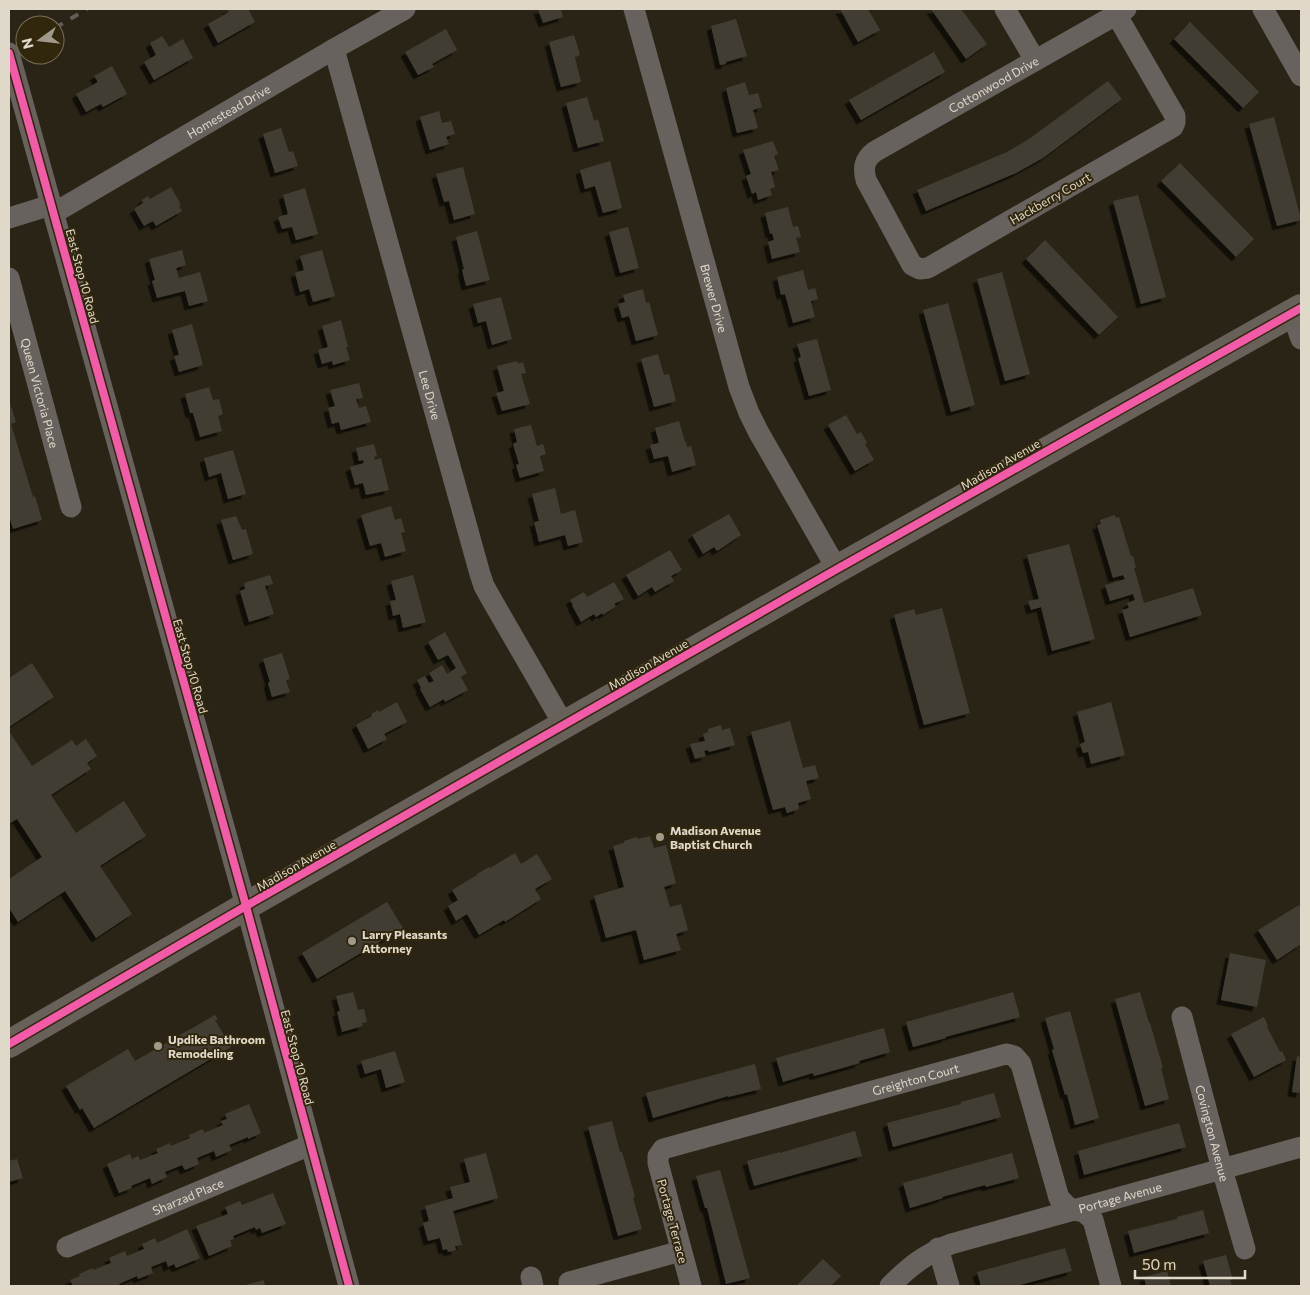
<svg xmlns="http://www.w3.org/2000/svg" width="1310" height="1295" font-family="Commissioner,sans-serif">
<defs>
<filter id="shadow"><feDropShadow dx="-4.5" dy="4.5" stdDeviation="0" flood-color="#0009"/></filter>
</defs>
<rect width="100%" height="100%" fill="#292415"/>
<g fill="#423e32" filter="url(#shadow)">
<path d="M227,9h21l7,13 -37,21 -10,-19 21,-12z"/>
<path d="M538,9h23l2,8 -20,6z"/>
<path d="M840,9h28l12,21 -22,12z"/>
<path d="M931,9h30l26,35 -21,15z"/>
<path d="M736,19l11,37 -21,6v2l-6,1 -9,-39z"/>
<path d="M1190,22l69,70 -16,16 -69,-69z"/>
<path d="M446,29l11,21 -25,14 2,3 -16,8 -13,-23z"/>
<path d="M574,35l6,20 -5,2 6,25 -20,5 -12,-45z"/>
<path d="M162,36l7,11 14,-8 10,19 -39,22 -10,-18 12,-7 -6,-12z"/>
<path d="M934,52l11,20 -84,48 -12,-20z"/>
<path d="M112,66l15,28 -24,13 -2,-3 -15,8 -10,-18 22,-12 -4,-6z"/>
<path d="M1108,81l14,18 -79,59 -27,15 -90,38 -9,-21 90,-38 22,-13z"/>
<path d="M745,82l4,13 9,-2 4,14 -9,3 5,18 -21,5 -11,-45z"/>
<path d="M587,97l7,24 4,-2 6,22 -26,7 -12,-45z"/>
<path d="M439,111l3,12 9,-2 4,13 -9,3 3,7 -19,6 -10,-33z"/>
<path d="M1274,117l27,102v1l-24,6 -28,-102z"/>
<path d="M281,128l8,24 4,-1 5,15 -23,7 -12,-39z"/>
<path d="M773,141l5,13 -4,2 5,14 -8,2 4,15 -5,2 2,6 -14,5 -2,-8 -4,2 -6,-18 5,-2 -8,-24z"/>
<path d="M610,161l12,47 -19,5 -8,-27 -10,3 -5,-19z"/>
<path d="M1180,163l74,76 -18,18 -75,-76z"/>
<path d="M463,167l12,47 -21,6 -5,-19 -5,1 -8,-28z"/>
<path d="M171,187l10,18 -2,1 3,5 -26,15 -3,-5 -9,5 -10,-17 9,-6 -1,-3 6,-4 2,3z"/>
<path d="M305,188l13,46 -22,6 -4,-13 -10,2 -4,-12 10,-3 -5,-19z"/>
<path d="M1138,195l28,102 -25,7 -28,-103z"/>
<path d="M788,207l5,20 5,-1 3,11 -5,1 4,14 -28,7 -4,-17 6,-2 -2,-7 -2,1 -5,-21z"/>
<path d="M628,227l11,41 -19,5 -11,-41z"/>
<path d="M477,231l13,49 -24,6 -4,-16 2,-1 -8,-32z"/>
<path d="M1045,240l73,77 -19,18 -73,-76z"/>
<path d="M182,250l4,15 -10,3 3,10 21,-6 8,29 -19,5 -4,-15 -28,7 -5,-17 3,-1 -6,-21z"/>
<path d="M322,250l13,46 -22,6 -4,-13 -9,3 -5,-19 9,-3 -4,-14z"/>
<path d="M803,270l5,20 7,-2 3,11 -7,2 4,16 -22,6 -8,-29 -4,1 -4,-18z"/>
<path d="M1002,272l28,102 -25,7 -28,-102z"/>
<path d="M643,289l3,14 3,-1 9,33 -22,6 -7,-25 -7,2 -4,-14 7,-2 -2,-7z"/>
<path d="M501,297l11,42 -20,6 -6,-24 -8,2 -5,-19z"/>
<path d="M948,303l27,102 -24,7 -28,-102z"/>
<path d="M341,320l7,27h-2l4,13 -17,5 -1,-4 -10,3 -4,-14 10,-3 -6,-21z"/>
<path d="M192,324l11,41 -24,7 -5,-16 5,-1 -7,-25z"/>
<path d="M817,339l14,51 -22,6 -11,-38 3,-1 -4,-13z"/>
<path d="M658,354l6,21 5,-1 7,27 -22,6 -13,-48z"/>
<path d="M517,361l1,3 5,-2 3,11 -5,1 9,30 -28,7 -6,-18 8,-2 -7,-25z"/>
<path d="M359,383l4,15 -7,1 3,9 7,-2 5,16 -30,8 -2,-8 -7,2 -4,-16 7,-2 -5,-16z"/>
<path d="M209,387l4,13 6,-1 4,15 -5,2 4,15 -22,6 -7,-24h-3l-5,-19z"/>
<path d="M9,400l7,22 -5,2 22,73 2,-1 7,24 -29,9 -4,-13z"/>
<path d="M846,415l11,19 4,-2 6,11 -2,1 9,16 -19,11 -27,-46z"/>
<path d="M679,421l6,21h1l1,5 4,-1 5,19 -24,7 -4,-16 -14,3 -4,-14 9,-2 -4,-15z"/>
<path d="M531,425l6,21 6,-2 3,10 -6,2 4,15 -24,7 -4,-13 3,-1 -6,-20 4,-2 -3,-13z"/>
<path d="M374,444l3,12 -3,1 1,3 6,-2 8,32 -23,5 -3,-12 -8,2 -5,-18 14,-4 -1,-3 -4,1 -3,-13z"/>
<path d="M233,450l13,44 -18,5 -7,-26 -12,4 -5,-19z"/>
<path d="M555,488l6,26 14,-4 8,32 -15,4 -3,-11 -26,7 -5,-20 5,-1 -7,-27z"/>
<path d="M391,506l4,14 6,-2 4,14 -4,1 5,18 -21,6 -4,-14 -11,3 -9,-31z"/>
<path d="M729,514l12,21 -24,16 -3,-4 -11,7 -11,-19z"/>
<path d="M1115,515l1,3 3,-1 12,39h2l3,12h-2l10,35 49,-15 9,27 -72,22 -8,-27 7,-2 -2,-5 8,-3 -2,-6 -23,7 -5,-16 20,-6 -2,-4 -10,3 -16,-53 4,-1 -1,-4z"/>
<path d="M236,516l6,14 4,-1 7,25 -20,6 -12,-40z"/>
<path d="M1069,544l26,95 -43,12 -11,-44 -10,3 -3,-9 11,-2 -12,-44z"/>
<path d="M670,550l12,20 -11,6 3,5 -19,11 -3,-5 -14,9 -12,-21z"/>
<path d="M270,575l3,9 -8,2 9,28 -25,8 -9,-31 5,-2 -1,-6z"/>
<path d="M413,575l13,47 -23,6 -3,-14 -7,2 -3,-15 6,-1 -5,-19z"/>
<path d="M614,582l10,17 -10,5 2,2 -13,9 -1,-2 -6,4 -2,-3 -13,8 -9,-17h1l-3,-5 14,-8 3,5z"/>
<path d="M942,608l28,105 -46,12 -30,-110 20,-6 2,6z"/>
<path d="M445,632l22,41 -6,4 7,13 -23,12 -1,-3 -14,8 -10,-18 1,-1 -4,-8 8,-4 4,7 5,-2 -5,-8 13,-8 5,9 9,-6 -8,-13 -10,5 -10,-18z"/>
<path d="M282,653l8,26 -4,1 4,12 -18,5 -4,-14 2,-1 -7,-23z"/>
<path d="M32,663l22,34 -45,30v-49z"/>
<path d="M397,702l10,20 -23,12 3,5 -19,10 -12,-24 16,-9 -1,-2 7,-4 1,2z"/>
<path d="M1111,702l14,53 -34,9 -3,-12 -5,1 -3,-9 5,-2 -8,-30z"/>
<path d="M790,721l13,47 12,-3 4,13 -13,3 5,18 -13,4 1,6 -12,4 -2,-6 -12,3 -22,-78z"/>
<path d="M721,725l1,5 8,-2 5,17 -26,7 -1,-2 -4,1 2,5 -11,3 -5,-15 15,-3 -2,-7 5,-2v-3z"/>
<path d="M9,731l23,35 40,-26 4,6 10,-7 11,17 -10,7 4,6 -40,26 25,38 48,-32 22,35 -46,30 32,48 -36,24 -31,-47 -47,31 -9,-14v-29l33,-22 -25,-38 -8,5z"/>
<path d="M650,836l4,12 12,-3 10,38 -12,4 6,20 11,-3 7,26 -12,4 5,16 -37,10 -8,-30 -30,8 -12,-42 30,-9 -11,-41 11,-3v-2l13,-4 1,2z"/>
<path d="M515,853l6,11 16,-10 15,25 -17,10 6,10 -36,23 -1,-2 -25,15 -12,-21 -11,7 -8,-15 10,-6 -6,-10 25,-15v-1l12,-7 1,1z"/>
<path d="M387,902l16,26 -86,51 -15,-26z"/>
<path d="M1299,905l2,4v35l-24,16 -19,-30z"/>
<path d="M1230,953l36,7 -9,47 -36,-7z"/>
<path d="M353,992l5,18 6,-1 3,13 -5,1 1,3 -21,6 -5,-20 3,-1 -4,-15z"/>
<path d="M1013,992l7,25 -75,20 1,1 -33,9 -7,-25z"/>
<path d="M1140,992l9,31h1l13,45h-2l8,31 -24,7 -30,-107z"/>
<path d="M1070,1011l29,107 -24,7 -8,-31 -2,1 -13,-45 2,-1 -9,-31z"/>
<path d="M215,1015l3,4 -3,1 16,27 -137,81 -12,-20 -2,2 -14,-24 62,-37 7,12z"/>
<path d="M1264,1017l4,9 -1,1 13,25 2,-1 4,9 -32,17 -23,-43z"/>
<path d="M884,1028l6,24 -31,9 1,2 -46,13 -1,-3 -30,9 -7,-24z"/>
<path d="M395,1051l10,31 -19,6 -5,-19 -16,5 -4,-13z"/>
<path d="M1297,1056l4,1v36l-9,-1z"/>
<path d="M755,1064l6,25 -33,8v-1l-75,22 -7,-25z"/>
<path d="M994,1093l7,24 -108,30 -6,-24 74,-19v-2z"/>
<path d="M249,1104l12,29 -13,6v-2l-19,8 3,5 -16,7 -2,-6 -17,7 2,6 -14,6 -3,-5 -17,7 2,5 -15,7 -2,-6 -19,8 1,2 -13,5 -12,-29 23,-10 2,5 6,-3 2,4 18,-7 -2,-4 14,-6 1,3 19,-8 -1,-3 14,-6 1,4 19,-8 -2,-4 6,-2 -2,-5z"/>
<path d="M612,1121l8,31h2l13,45 -2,1 9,31 -24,7 -30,-109z"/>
<path d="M1179,1123l7,24 -102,28 -6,-24z"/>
<path d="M855,1131l7,25 -108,30 -7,-25 33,-9v1z"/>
<path d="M486,1153l12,45 -45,13 9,34 -7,1 1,4 -8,2 -1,-3 -4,1 -3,-12 -12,3 -5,-18 6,-2 -4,-15 28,-8 -3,-11 20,-5 -6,-23z"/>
<path d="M1012,1153l7,25 -33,9 -1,-2 -43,12 1,1 -33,10 -7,-25z"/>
<path d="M17,1159l6,19 -14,4v-21z"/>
<path d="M720,1170l30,108 -24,6 -19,-76h-2l-9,-32z"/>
<path d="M273,1193l13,31 -24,9 -2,-5 -4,2 -1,-3 -22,9 1,3 -4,1 2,6 -23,10 -13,-30 32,-12 -3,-7 15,-6 2,4z"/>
<path d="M1203,1210l6,23 -75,20 -6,-22 49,-12v-2z"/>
<path d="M187,1229l13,29 -24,10 -2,-4 -6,3 -2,-6 -15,6 2,6 -15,6 -1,-3 -18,8 1,2h-47l-3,-6 10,-4 -1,-2 14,-6v2l18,-7 -2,-5 16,-7 2,5 17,-7 -2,-5 13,-6 2,5z"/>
<path d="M1065,1248l7,23 -56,15h-35l-4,-14z"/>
<path d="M1226,1255l7,25h-3l2,6h-22l-7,-25z"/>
<path d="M823,1259l18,17 -10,10h-35z"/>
<path d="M1167,1271l4,15h-25l-2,-9z"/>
<path d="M264,1280l1,6h-23z"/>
</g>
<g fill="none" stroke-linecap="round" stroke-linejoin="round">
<g stroke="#67625e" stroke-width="21">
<path id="s1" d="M634,9l105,378 10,26 10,20 78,136"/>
<path d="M1005,9l30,51"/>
<path d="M1263,9l38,67"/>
<path id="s2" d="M1116,14l59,102v6l-2,5 -245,141 -8,1 -8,-4 -46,-85c-3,-12 -2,-20 8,-28l252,-143"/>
<path id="s3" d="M334,49l146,525 4,12 9,16 71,123"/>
<path d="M9,53l237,853 103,380"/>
<path id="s4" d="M54,213l280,-164 71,-40"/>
<path d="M9,218l42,-13"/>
<path id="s5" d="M9,278l62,229"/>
<path d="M1292,313l9,26"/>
<path id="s6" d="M1182,1017l40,152 23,80"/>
<path id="s7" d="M67,1247l243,-102"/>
<path d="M938,1248l11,38"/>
<path d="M531,1277l2,9"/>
<path d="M569,1282l112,-31"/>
<path id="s8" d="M691,1286l-33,-123v-7l5,-7 343,-95 8,2 7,8 38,134 8,8 6,4 11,2 9,8 18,66"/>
<path id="s9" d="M890,1286c19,-19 35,-32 61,-42l350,-97"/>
</g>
<path stroke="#68615a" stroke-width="28" d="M9,1044l237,-138 591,-337 464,-261"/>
<g stroke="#605c56" stroke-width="4" stroke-dasharray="9 9" stroke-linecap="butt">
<path d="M55,28l32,-19"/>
<path d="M9,57l16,-10"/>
</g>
<defs>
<g id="cycleway">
<path d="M9,53l237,853 103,380"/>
<path d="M9,1044l237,-138 591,-337 464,-261"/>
</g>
</defs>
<use href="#cycleway" stroke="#31270d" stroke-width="11"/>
<use href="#cycleway" stroke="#f35aa7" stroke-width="8"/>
</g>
<g fill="#a09a8b" stroke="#31270d" stroke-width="2">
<circle cx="660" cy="837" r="5"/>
<circle cx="352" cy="941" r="5"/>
<circle cx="158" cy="1046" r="5"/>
</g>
<g text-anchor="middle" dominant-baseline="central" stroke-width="4" stroke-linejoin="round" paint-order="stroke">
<g font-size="12" fill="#e0d9ca" stroke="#31270d">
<text stroke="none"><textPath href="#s2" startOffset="694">Cottonwood Drive</textPath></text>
<text stroke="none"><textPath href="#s4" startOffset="202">Homestead Drive</textPath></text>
<text transform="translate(1050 198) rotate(-30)">Hackberry Court</text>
<text transform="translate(83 276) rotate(75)">East Stop 10 Road</text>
<text stroke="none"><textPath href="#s1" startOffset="300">Brewer Drive</textPath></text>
<text stroke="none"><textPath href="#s5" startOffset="119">Queen Victoria Place</textPath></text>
<text stroke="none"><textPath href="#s3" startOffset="359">Lee Drive</textPath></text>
<text transform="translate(1000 464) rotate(-30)">Madison Avenue</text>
<text transform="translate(648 664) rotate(-30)">Madison Avenue</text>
<text transform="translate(191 666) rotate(74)">East Stop 10 Road</text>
<text transform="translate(296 865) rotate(-30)">Madison Avenue</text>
<text transform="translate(298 1057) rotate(75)">East Stop 10 Road</text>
<text stroke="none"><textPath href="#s8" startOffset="405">Greighton Court</textPath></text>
<text stroke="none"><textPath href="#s6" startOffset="120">Covington Avenue</textPath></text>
<text stroke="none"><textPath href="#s7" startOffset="131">Sharzad Place</textPath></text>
<text stroke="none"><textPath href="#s9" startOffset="250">Portage Avenue</textPath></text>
<text transform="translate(673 1221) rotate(75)">Portage Terrace</text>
</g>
<g font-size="12" font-weight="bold" fill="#e0d9ca" stroke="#31270d" text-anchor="start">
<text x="670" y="830">Madison Avenue<tspan x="670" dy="14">Baptist Church</tspan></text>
<text x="362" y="934">Larry Pleasants<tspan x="362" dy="14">Attorney</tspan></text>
<text x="168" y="1039">Updike Bathroom<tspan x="168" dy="14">Remodeling</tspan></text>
</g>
</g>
<rect width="1310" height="1295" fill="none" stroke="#e0d9ca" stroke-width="20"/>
<g transform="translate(40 40) rotate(255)"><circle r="24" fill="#31270d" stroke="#776e59"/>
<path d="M0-4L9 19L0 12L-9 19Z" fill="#a09a8b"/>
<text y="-8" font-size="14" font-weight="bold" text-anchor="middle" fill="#e0d9ca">N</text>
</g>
<path d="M1135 1270v8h110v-8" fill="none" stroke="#e0d9ca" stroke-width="2.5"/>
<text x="1142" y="1270" font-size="15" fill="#e0d9ca" stroke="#31270d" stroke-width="4" paint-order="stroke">50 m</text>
</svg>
